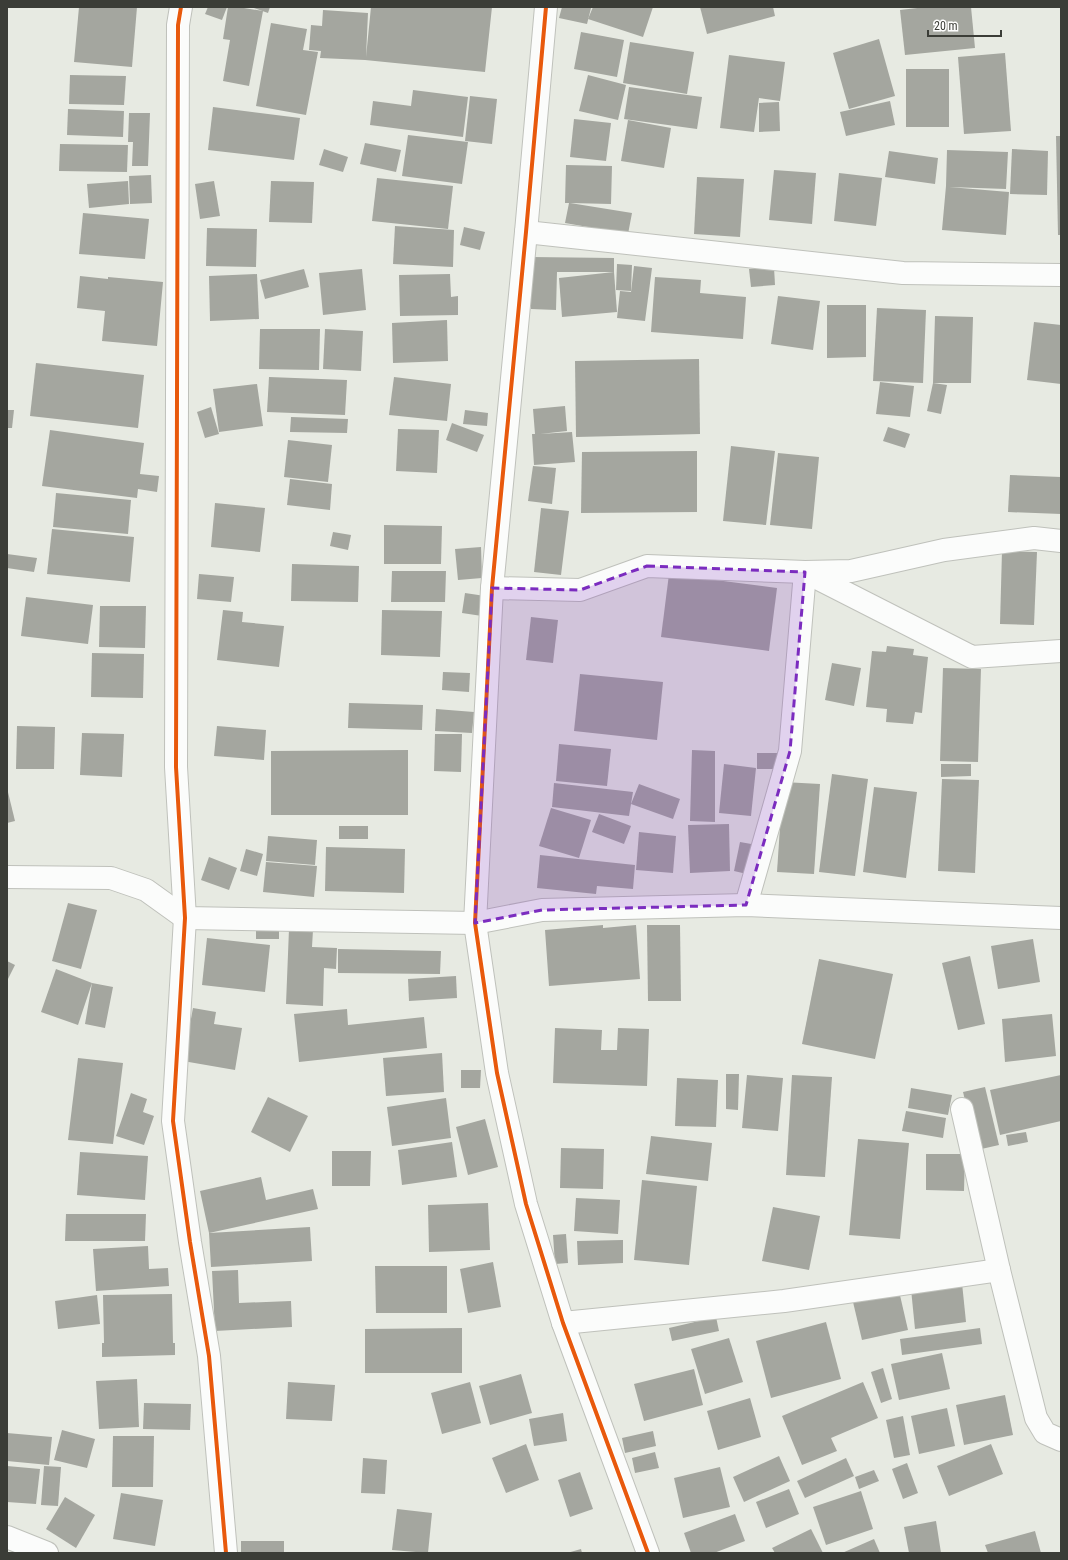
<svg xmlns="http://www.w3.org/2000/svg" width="1068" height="1560" font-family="'Roboto Condensed',sans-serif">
<rect width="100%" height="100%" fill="#e7eae2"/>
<g fill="#a4a69f">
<path d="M79,7h58l-5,60 -58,-5z"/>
<path d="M208,7h19l-5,13 -17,-6z"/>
<path d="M228,7h10l25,4 -14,75 -26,-5 7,-41 -7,-1z"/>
<path d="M251,7h19l-2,6z"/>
<path d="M371,7h121l-7,65 -120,-12 -45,-2 1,-7 -12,-1 2,-25 11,1 1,-16 45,3 -2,44z"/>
<path d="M562,7l29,1 -4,16 -28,-6z"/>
<path d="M593,7h60l-10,30 -55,-18z"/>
<path d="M700,7h73l2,9 -68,18z"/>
<path d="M926,7h45l4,41 -70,7 -5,-45z"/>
<path d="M271,23l36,6 -4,21 15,2 -12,63 -50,-9z"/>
<path d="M581,32l43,8 -7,37 -43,-8z"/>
<path d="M879,39l16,57 -46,13 -16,-56z"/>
<path d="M630,42l64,10 -7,42 -64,-11z"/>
<path d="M1005,53l6,78 -47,3 -6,-77z"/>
<path d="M729,55l56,7 -5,39 -21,-3 -5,34 -34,-4z"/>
<rect x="906" y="69" width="43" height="58"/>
<path d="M70,75l56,1 -2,29 -55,-1z"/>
<path d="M588,75l38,10 -8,35 -39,-9z"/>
<path d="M629,87l73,10 -5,32 -73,-10z"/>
<path d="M413,90l55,7 -5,40 -93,-12 3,-24 38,5z"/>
<path d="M470,96l27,3 -5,45 -27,-3z"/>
<path d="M890,101l5,24 -49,11 -6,-24z"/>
<path d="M779,102l1,29 -21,1v-29z"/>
<path d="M213,107l87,11 -6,42 -86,-10z"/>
<path d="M68,109l56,2 -1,26 -56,-2z"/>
<path d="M129,113h21l-2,53h-16l1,-24h-5z"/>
<path d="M574,119l37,4 -5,38 -36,-4z"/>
<path d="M628,120l43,8 -7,40 -43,-7z"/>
<path d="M408,135l60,7 -6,42 -60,-8z"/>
<path d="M1056,136h5v99h-3z"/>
<path d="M365,143l36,7 -5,22 -36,-8z"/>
<path d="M60,144l68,1 -1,27 -68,-1z"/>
<path d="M324,149l24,8 -5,15 -24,-7z"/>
<path d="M1012,149l36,2 -1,44 -37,-1z"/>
<path d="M947,150l61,2 -2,37 -57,-2 60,5 -3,43 -64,-5 4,-44z"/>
<path d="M889,151l49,7 -3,26 -50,-7z"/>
<path d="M566,165l46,1 -1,38 -41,-1 62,10 -4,21 -63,-11 4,-20h-4z"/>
<path d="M774,170l42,3 -4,51 -43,-4z"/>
<path d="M839,173l43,5 -6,48 -42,-5z"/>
<path d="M151,175l1,28 -22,1 -1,-28z"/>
<path d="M697,177l47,2 -4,58 -46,-3z"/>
<path d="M377,178l76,8 -5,43 -76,-8z"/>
<path d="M128,181l1,23 -40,4 -2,-24z"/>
<path d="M214,181l6,35 -20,3 -5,-35z"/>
<path d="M271,181l43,1 -2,41 -43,-1z"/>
<path d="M83,213l66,6 -4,40 -66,-5z"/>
<path d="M395,226l59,4 -1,37 -60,-3z"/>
<path d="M464,227l21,5 -5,18 -20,-5z"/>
<path d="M207,228l50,1 -1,38 -50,-1z"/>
<path d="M531,257l83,1v14h-57l-1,38 -25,-1z"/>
<path d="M617,264l15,1 -1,26 -15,-1z"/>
<path d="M634,266l18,2 -7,53 -28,-3 3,-27 11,1z"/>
<path d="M774,267l1,18 -24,2 -2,-18z"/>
<path d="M304,269l5,18 -44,12 -5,-19z"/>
<path d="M362,269l4,41 -43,5 -4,-42z"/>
<path d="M614,272l3,40 -55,5 -3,-39z"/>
<path d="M257,274l2,45 -49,2 -1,-45z"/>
<path d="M450,274l1,23 7,-1v19l-58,1 -1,-41z"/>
<path d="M80,276l28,3v-2l55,5 -6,64 -55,-5 3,-30 -28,-3z"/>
<path d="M655,277l46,3 -1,13 46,4 -3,42 -92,-7z"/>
<path d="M778,296l42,5 -7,49 -42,-6z"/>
<path d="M827,305h39v52l-39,1z"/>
<path d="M877,308l49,2 -3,73 -50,-2z"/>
<path d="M935,316l38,1 -2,66h-38z"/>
<path d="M447,320l1,41 -55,2 -1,-40z"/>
<path d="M1034,322l27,3v59l-34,-4z"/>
<path d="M260,329h60l-1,41 -60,-1z"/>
<path d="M325,329l38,2 -2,40 -38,-2z"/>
<path d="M699,359l1,75 -124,3 -1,-76z"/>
<path d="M36,363l108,12 -6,53 -108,-12z"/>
<path d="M269,377l78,3 -2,35 -78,-3z"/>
<path d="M394,377l57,7 -4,37 -58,-6z"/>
<path d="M880,382l34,4 -4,31 -34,-3z"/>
<path d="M933,383l14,2 -6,29 -14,-3z"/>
<path d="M257,384l6,42 -44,6 -6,-43z"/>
<path d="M565,406l2,25 -27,3 32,-2 3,30 -41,3 -2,-31h3l-2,-25z"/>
<path d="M211,407l8,27 -14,4 -8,-26z"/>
<path d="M7,410h7l-2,18h-5z"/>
<path d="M465,410l23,3 -1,13 -24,-2z"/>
<path d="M291,417l57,2 -1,14 -57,-1z"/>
<path d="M452,423l32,12 -7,17 -31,-12z"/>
<path d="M888,427l22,7 -5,14 -22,-7z"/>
<path d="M398,429l41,1 -2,43 -41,-2z"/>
<path d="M50,430l94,13 -4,31 19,2 -2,16 -19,-3 -1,9 -95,-12z"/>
<path d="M288,440l44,5 -4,37 -44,-5z"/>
<path d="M731,446l44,5 -9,74 -43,-4z"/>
<path d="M697,451v61l-116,1 1,-61z"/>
<path d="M778,453l41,4 -7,72 -42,-4z"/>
<path d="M533,466l23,2 -4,36 -24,-3z"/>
<path d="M1010,475l51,2v37l-53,-2z"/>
<path d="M290,479l42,5 -2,26 -43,-5z"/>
<path d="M56,493l75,7 -3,34 -75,-7z"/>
<path d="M215,503l50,5 -5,44 -49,-5z"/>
<path d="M541,508l28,3 -8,64 -27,-3z"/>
<path d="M384,525l58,1 -1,38h-57z"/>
<path d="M52,529l82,8 -4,45 -83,-8z"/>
<path d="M333,532l18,3 -3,15 -18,-4z"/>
<path d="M481,547l1,31 -24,2 -3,-31z"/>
<path d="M1002,551l35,1 -3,73 -34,-1z"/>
<path d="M7,554l30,4 -3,14 -27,-4z"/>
<path d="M292,564l67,2 -1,36 -67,-1z"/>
<path d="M392,571h54l-1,31h-54z"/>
<path d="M199,574l35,3 -3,25 -34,-3z"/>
<path d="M669,574l108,14 -8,63 -108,-14z"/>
<path d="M465,593l20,3 -3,20 -20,-3z"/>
<path d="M26,597l67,8 -5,39 -67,-8z"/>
<path d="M100,606h46l-1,42 -46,-1z"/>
<path d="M223,610l20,2 -1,10 42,4 -5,41 -62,-7z"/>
<path d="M382,610l60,1 -2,46 -59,-2z"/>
<path d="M531,617l27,3 -5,43 -27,-3z"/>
<path d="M887,646l27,3 -1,6 15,2 -6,56 -7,-1 -2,12 -27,-2 1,-13 -21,-2 6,-56 14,1z"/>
<path d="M92,653l52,1 -1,44 -52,-1z"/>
<path d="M832,663l29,5 -7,38 -29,-6z"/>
<path d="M943,668l38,1 -3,93 -38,-1z"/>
<path d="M443,672l27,1 -1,19 -27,-2z"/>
<path d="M580,674l83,8 -6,58 -83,-9z"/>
<path d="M349,703l74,2 -1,25 -74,-2z"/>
<path d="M436,709l38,3 -2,21 -37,-2z"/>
<path d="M17,726l38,1 -1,42h-38z"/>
<path d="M217,726l49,4 -2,30 -50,-4z"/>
<path d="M82,733l42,1 -2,43 -42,-2z"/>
<path d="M435,734h27l-1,38 -27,-1z"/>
<path d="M559,744l52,5 -4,37 -51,-5z"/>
<path d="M408,750v65h-137v-64z"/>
<path d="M692,750l23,1v71l-25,-1z"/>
<rect x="757" y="753" width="26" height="16"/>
<path d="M724,764l32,4 -5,48 -32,-3z"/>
<path d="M941,764h30v12l-30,1z"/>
<path d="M832,774l36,5 -13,97 -36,-4z"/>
<path d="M942,779l37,1 -4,93 -37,-2z"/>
<path d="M783,782l37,2 -6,90 -37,-2z"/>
<path d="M554,783l79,9 -4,24 -77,-9z"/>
<path d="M639,784l41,15 -7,20 -42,-15z"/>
<path d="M874,787l43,5 -11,86 -43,-6z"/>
<path d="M7,788l8,33 -8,2z"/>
<path d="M551,808l40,12 -12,38 -40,-12z"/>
<path d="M599,814l32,12 -7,18 -32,-12z"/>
<path d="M729,824l1,47 -40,2 -2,-48z"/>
<rect x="339" y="826" width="29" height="13"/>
<path d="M639,832l37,4 -3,37 -37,-3z"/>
<path d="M268,836l49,4 -2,25 -49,-4z"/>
<path d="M740,842l17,3 -6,30 -17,-4z"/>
<path d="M326,847l79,2 -1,44 -79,-2z"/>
<path d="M246,849l17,5 -6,22 -17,-5z"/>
<path d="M540,855l95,10 -2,24 -36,-3 -1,8 -59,-6z"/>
<path d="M209,857l28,11 -8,22 -28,-10z"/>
<path d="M266,862l51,4 -3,31 -51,-5z"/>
<path d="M68,903l29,7 -16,59 -29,-8z"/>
<path d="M603,925v3l33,-3 4,54 -91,7 -4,-56z"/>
<path d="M647,925h33l1,76h-33z"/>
<path d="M256,927l23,1v11h-23z"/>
<path d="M289,929l24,1 -1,17 25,1 -1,21 -12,-1 -1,38 -37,-2z"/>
<path d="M207,938l63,7 -5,47 -63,-7z"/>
<path d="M1033,939l7,43 -42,7 -7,-43z"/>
<path d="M338,949l103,2 -1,23 -102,-1z"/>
<path d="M970,956l15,68 -27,6 -16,-67z"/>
<path d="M819,959l74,15 -18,85 -73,-15z"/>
<path d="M7,961l8,4 -8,16z"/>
<path d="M56,969l36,14 21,4 -8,41 -20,-4 7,-41 -14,42 -37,-13z"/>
<path d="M456,976l1,22 -48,3 -1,-22z"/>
<path d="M193,1008l23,4 -2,12 28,4 -7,42 -52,-9z"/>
<path d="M347,1009l1,16 76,-8 3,31 -128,14 -5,-48z"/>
<path d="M1052,1014l4,42 -51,6 -3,-43z"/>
<path d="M555,1028l47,2 -1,20h16l1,-22 31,1 -2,57 -94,-3z"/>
<path d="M442,1053l2,39 -58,4 -3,-38z"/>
<path d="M78,1058l45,5 -10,81 -45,-4z"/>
<path d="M461,1070h20l-1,18h-19z"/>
<path d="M726,1074h13l-1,36 -12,-1z"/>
<path d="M747,1075l36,3 -5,53 -36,-3z"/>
<path d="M792,1075l40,2 -7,100 -39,-2z"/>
<path d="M1061,1075v46l-61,14 -10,-45z"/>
<path d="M677,1078l41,2 -2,47 -41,-1z"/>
<path d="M985,1087l14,58 -22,5 -14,-58z"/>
<path d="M911,1088l41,7 -4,20 -40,-7z"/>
<path d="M131,1093l16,6 -4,13 11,4 -10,29 -28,-9z"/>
<path d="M268,1097l40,19 -18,36 -39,-20z"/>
<path d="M446,1098l5,40 -59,8 -5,-39z"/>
<path d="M906,1111l40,7 -3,20 -41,-7z"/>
<path d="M485,1119l13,48 -30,8 -12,-48z"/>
<path d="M1026,1132l2,10 -20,4 -2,-11z"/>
<path d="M651,1136l61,7 -4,38 -62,-7z"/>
<path d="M858,1139l51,4 -9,96 -51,-4z"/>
<path d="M452,1142l5,35 -55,8 -4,-35z"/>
<path d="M561,1148l43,1 -1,40 -43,-1z"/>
<path d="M332,1151h39l-1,35h-38z"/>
<path d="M80,1152l68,4 -3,44 -68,-5z"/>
<path d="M926,1154h39l-1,37 -38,-1z"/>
<path d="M261,1177l5,23 47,-11 5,20 -109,24 -9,-42z"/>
<path d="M642,1180l55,6 -8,79 -55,-5z"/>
<path d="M576,1198l44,2 -2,34 -44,-3z"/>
<path d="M488,1203l2,47 -61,2 -1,-47z"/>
<path d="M773,1207l47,9 -11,54 -47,-9z"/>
<path d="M66,1214h80l-1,27h-80z"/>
<path d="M310,1227l2,34 -101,6 -2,-34z"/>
<path d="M566,1234l2,29 -13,1 -2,-29z"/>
<path d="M623,1240v23l-45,2 -1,-24z"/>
<path d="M148,1246l1,23 19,-1 1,18 -73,5 -3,-42z"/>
<path d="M493,1262l8,45 -33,6 -8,-44z"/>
<path d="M375,1266h72v47h-71z"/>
<path d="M238,1270l1,33 52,-2 1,26 -77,4 -3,-60z"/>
<path d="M962,1283l4,39 -51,7 -4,-40z"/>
<path d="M899,1291l9,39 -46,10 -9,-38z"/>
<path d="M172,1294l1,49h2v12l-73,2v-14h2l-1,-48z"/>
<path d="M97,1295l3,29 -42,5 -3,-28z"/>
<path d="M716,1317l3,14 -47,10 -3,-13z"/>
<path d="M826,1322l15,57 -70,19 -15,-57z"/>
<path d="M462,1328v45h-97v-44z"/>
<path d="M980,1328l2,16 -80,11 -2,-16z"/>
<path d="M729,1338l14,44 -38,12 -14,-45z"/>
<path d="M942,1353l8,36 -51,11 -8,-36z"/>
<path d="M883,1368l9,31 -11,4 -10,-31z"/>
<path d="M694,1369l9,36 -59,16 -10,-37z"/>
<path d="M521,1374l11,39 -42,12 -11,-39z"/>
<path d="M137,1379l2,48 -40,2 -3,-48z"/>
<path d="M288,1382l47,3 -3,36 -46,-2z"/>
<path d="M470,1382l11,41 -39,11 -11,-41z"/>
<path d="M863,1382l15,36 -47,20 6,13 -35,14 -20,-49z"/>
<path d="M1005,1395l8,40 -49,10 -8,-40z"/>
<path d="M750,1398l11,39 -43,13 -11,-39z"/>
<path d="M144,1403l47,1 -1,26 -47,-1z"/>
<path d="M947,1408l8,38 -36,8 -8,-38z"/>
<path d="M563,1413l4,28 -33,5 -5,-27z"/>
<path d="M903,1416l7,39 -16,3 -8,-38z"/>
<path d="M62,1430l33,9 -8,29 -33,-8z"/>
<path d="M653,1431l3,15 -31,7 -3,-15z"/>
<path d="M7,1433l45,4 -3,28 -42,-4z"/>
<path d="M113,1436h41l-1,51h-41z"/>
<path d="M526,1444l13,36 -33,13 -14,-35z"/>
<path d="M991,1444l12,30 -54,22 -12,-30z"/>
<path d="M655,1452l4,16 -24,5 -3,-15z"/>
<path d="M779,1456l11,25 -46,21 -11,-25z"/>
<path d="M363,1458l24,2 -2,34 -24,-1z"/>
<path d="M846,1458l8,18 -49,22 -8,-17z"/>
<path d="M907,1463l11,30 -15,6 -11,-30z"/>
<path d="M7,1466l33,3 -4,35 -29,-2z"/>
<path d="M44,1466l17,1 -3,39 -17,-1z"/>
<path d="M720,1467l10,40 -47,11 -9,-40z"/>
<path d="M874,1470l5,11 -20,8 -4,-12z"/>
<path d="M580,1472l13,37 -23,8 -12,-37z"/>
<path d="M789,1489l10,25 -33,14 -10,-26z"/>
<path d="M861,1491l12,38 -47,16 -13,-38z"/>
<path d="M121,1493l42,7 -8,46 -42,-7z"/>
<path d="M65,1497l30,18 -19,33 -30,-19z"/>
<path d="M397,1509l35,4 -4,40 -36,-3z"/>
<path d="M735,1514l10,27 -31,12h-23l-7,-20z"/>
<path d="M936,1521l5,32h-32l-5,-26z"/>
<path d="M811,1529l12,24h-48l-3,-5z"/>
<path d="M1035,1531l6,22h-53l-3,-8z"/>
<path d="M874,1539l6,14h-38z"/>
<rect x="241" y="1541" width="43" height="12"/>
<path d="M581,1549l1,4h-15z"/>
</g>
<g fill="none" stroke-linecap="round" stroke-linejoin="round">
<defs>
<g id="minor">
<path d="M181,7l-3,18 -2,742 9,151 -12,203 17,121 19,114 17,197"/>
<path d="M546,7l-20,225 -34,356 -17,335 22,150 29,131 37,119 85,230"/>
<path d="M526,232l377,41 158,2"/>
<path d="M492,588l88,2 67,-24 158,6 167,85 89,-6"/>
<path d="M7,877l104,1 35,12 39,28 290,5 67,-13 204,-5 315,13"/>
<path d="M746,905l44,-154 15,-179 46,-1 93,-21 90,-12 27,3"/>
<path d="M962,1109l37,161 37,148 9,15 16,7"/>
<path d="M563,1323l221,-22 215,-31"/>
<path d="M7,1537l40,16"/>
</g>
</defs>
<use href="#minor" stroke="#bfc1bb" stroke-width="24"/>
<use href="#minor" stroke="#fbfcfb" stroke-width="22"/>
<defs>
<g id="cycleway">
<path d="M181,7l-3,18 -2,742 9,151 -12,203 17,121 19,114 17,197"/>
<path d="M546,7l-20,225 -34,356 -17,335 22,150 29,131 37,119 85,230"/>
</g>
</defs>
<use href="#cycleway" stroke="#fff" stroke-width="6"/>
<use href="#cycleway" stroke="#e8590c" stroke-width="4"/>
</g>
<path fill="#7b2cbf" fill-opacity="0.2" stroke="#7b2cbf" stroke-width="3" stroke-dasharray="8 5" stroke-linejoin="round" d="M647,566l158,6 -15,179 -44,154 -204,5 -67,13 17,-335 88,2z"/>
<rect width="1068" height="1560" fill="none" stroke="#3b3d37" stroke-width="16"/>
<path d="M928 30v6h73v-6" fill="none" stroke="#3b3d37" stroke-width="2"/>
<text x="934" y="30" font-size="12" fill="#3b3d37" stroke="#ffffff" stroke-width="3" paint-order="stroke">20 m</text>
</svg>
